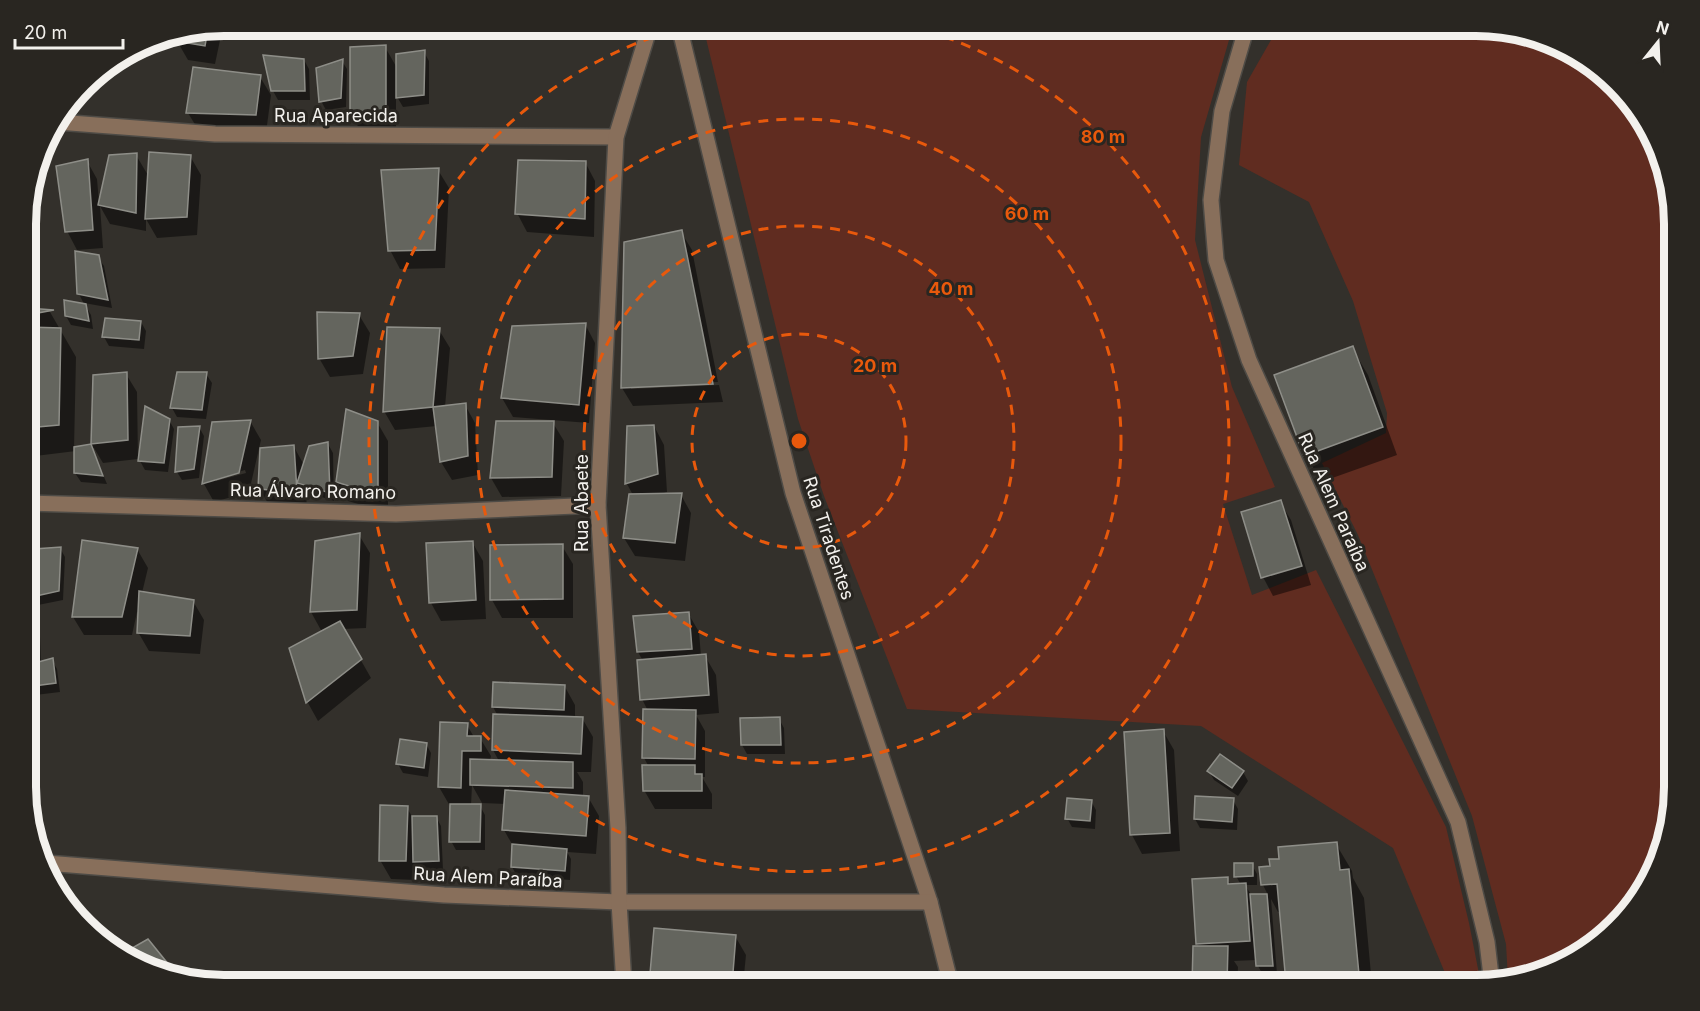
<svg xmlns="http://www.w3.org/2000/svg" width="1700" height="1011" font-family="Inter,sans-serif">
<rect width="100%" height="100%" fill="#33302b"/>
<g fill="#602c20">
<path d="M703,26h527l1,7 -30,104 -6,103 37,147 43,100 -52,17 29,91 64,-25 130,257 23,96 12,61 -31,1 -57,-137 -192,-122 -294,-17 -83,-213 -26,-77z"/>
<path d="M1279,26h198l99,26 65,62 33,97v589l-26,87 -72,72 -68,20 -2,-35 -34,-128 -114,-281 -36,-72 64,-30 1,-20 -34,-112 -44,-99 -70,-37 8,-83z"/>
</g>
<g fill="#0007" fill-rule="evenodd">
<path d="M223,26l-8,38 -27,-4 -11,-19 1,-6z"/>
<path d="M385,47l12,21 27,-16 5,9v43l-26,3 -7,-12v40h-33l-11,-19z"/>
<path d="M304,60l5,9 1,31h-32l-5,-9z"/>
<path d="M342,61l5,8 -1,38 -20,3 -5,-9z"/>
<path d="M260,77l11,18 -5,38 -67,-2 -11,-18z"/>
<path d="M91,78v15l-17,6z"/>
<path d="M136,155l13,22 41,-21 11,19 -4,60 -40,3 -11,-19v12l-36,-7 -10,-18 3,42 -26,2 -10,-19 20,-70 10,18 2,23z"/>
<path d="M585,162l10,19 -1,56 -67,-5 -10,-19z"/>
<path d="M438,170l11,18 -4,80 -45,1 -10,-19z"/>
<path d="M681,232l11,18 26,132 -87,4v3l88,-4 4,17 -90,4 -11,-18z"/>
<path d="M98,257l6,9 8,42 -28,-5 7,12 2,14 -22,-4 -5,-9 19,-10 -6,-12z"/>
<path d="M27,310l23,2 26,45 -2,92 18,-3 2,-70 32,-2 11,18 1,67 -35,4 -9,-15h-2l15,36 -26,-2 -6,-9 1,-22 -49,6z"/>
<path d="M359,315l11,18 -7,41 -33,3 -11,-19z"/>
<path d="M141,322l5,9 -2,18 -35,-3 -5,-9z"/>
<path d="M585,324l10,19 -6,80 -76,-6 -11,-19z"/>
<path d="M439,330l11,18 -5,59 20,-2 10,18 3,52 -26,5 -11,-18 -4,-36 -42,4 -11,-19z"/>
<path d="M1352,348l16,27 29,80 -76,27 -15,-27z"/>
<path d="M206,374l6,9 -6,36 -29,-2 -5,-9z"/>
<path d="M169,420l5,9 -6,43 -23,-2 -5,-9z"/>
<path d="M250,421l11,19 -12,52 -35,10 -10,-18 10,-61zM245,470l1,3 -30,8v-3z"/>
<path d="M377,422l11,19v72l-40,-12 -11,-19z"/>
<path d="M497,422l56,1 11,18 -3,55 -59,1 -11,-19z"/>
<path d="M654,426l10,19 3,47 -6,2 20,1 10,18 -6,48 -50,-5 -11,-18 9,-43 -6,-11 2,-56z"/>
<path d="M199,427l5,9 -5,42 -17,2 -5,-8z"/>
<path d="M328,444l5,9 1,48 -28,-9 1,18 -37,-3 -10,-18 34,-42 10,18z"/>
<path d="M1280,502l11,18 20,65 -38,11 -10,-19z"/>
<path d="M359,535l11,18 -4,75 -23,1 28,49 -53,43 -10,-18 -18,-55 32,-16 -11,-20 5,-70z"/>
<path d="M472,542l11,19 3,58 -45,2 -10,-18z"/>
<path d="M562,546l11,18v54h-71l-10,-18z"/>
<path d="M60,548l5,9 -2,43 -30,6 -5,-8z"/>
<path d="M137,549l11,19 -6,25 51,8 11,19 -4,34 -51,-3 -11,-19 1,-20h-2l-5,23h-48l-11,-18z"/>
<path d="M688,613l11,19 2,24h4l11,19 3,38 -23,2 9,16v46h-3l10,17v15h-57l-11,-19 5,-23 -5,-9 4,-47 -6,-12 1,-38 -5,-9 -3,-35z"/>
<path d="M27,619h2l11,18 1,26 11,-3 5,9 3,23 -33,4z"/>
<path d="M565,687l10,18v13h7l11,19 -2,35h-14l6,10v15h5l11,19 -3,38 -29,-2 4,7 -1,21 -53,-4 -5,-9 1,-21 -9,-16 2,-26 -24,-1 -10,-18 -1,21h9l5,9v35h-29l-5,-9 -1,-35 -11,-19 28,-62 7,12 6,1 11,18 -1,5h9l-6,-11 5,-34 -5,-9z"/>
<path d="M779,719l5,9 1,26h-38l-5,-9z"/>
<path d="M1163,731l11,19 6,101 -38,3 -10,-19 -6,-102z"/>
<path d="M426,744l5,9 -3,24 -25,-4 -5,-9z"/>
<path d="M1209,771l34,1 5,9 -10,15 -24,-16z"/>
<path d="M1233,800l5,9 -1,21 -37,-2 -5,-9z"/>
<path d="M1091,801l5,9 -1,19 -23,-2 -5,-9z"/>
<path d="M407,808l6,10 23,-1 5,9 2,44 -23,1 -3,-5 -1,14 -25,-1 -11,-19z"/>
<path d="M1336,844l16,27 1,7 11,20 8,87h-94l10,-1 -7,-72h-3l-7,-13 6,75 -14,1 -5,-9 -1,-6 -23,1 4,6 -1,18h-43v-38h5l-2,-3 30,-65 4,6h10l-5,-9 16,-11 5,9v11h-12l7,11 16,-1 -5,-10 -2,-16 10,-1 10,-8z"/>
<path d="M655,930l80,6 11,19 -3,30h-92z"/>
<path d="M782,976l45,2 5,7h-50z"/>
</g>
<g fill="#64655e" stroke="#8e8e88" stroke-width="1.5">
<path d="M208,29l-3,17 -30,-5 1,-6z"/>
<path d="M386,45v72l-36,-1v-69z"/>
<path d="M425,50l-1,45 -28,3v-44z"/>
<path d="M263,55l41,4 1,32h-34z"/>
<path d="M343,59l-2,39 -22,4 -3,-34z"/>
<path d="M193,67l68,8 -5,40 -70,-2z"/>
<path d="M149,152l42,3 -4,62 -42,2z"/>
<path d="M137,153l-1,60 -38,-8 11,-50z"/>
<path d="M88,159l5,71 -28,2 -9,-66z"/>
<path d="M518,160l68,1 -1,58 -70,-5z"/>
<path d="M439,168l-4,82 -47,1 -7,-81z"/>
<path d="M682,230l31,154 -92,4 3,-146z"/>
<path d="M75,251l24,4 9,45 -31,-6z"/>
<path d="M64,300l22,4 3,17 -24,-5z"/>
<path d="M27,308l27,2 -27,5z"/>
<path d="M317,312l43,1 -7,43 -35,3z"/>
<path d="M105,318l36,3 -2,19 -37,-3z"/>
<path d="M586,323l-7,82 -78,-7 11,-72z"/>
<path d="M27,327l34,1 -2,97 -32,3z"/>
<path d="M387,327l53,1 -7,79 -50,5z"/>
<path d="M1353,346l30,81 -79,29 -30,-81z"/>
<path d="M127,372l1,68 -37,4 2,-69z"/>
<path d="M177,372h30l-5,38 -32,-2z"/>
<path d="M466,403l2,53 -28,6 -7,-55z"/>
<path d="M145,406l25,13 -6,44 -26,-2z"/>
<path d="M346,409l32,12v74l-42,-13z"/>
<path d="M251,420l-12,53 -37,11 10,-62z"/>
<path d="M496,421h58l-2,56 -62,1z"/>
<path d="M654,425l4,49 -33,10 2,-58z"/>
<path d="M200,426l-6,43 -19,3 3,-45z"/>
<path d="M328,442l2,51 -33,-10 12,-37z"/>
<path d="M91,444l12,32 -29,-3v-26z"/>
<path d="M294,445l3,47 -39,-3 2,-41z"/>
<path d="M682,493l-7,50 -52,-5 6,-44z"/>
<path d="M1281,500l21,66 -41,12 -20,-66z"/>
<path d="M360,533l-3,77 -47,2 5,-71z"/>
<path d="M82,540l56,8 -16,69h-50z"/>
<path d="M473,541l3,59 -47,3 -3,-60z"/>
<path d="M563,544v55l-73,1v-55z"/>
<path d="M61,547l-2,44 -32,7 7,-49z"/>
<path d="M139,591l55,9 -4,36 -53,-3z"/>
<path d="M689,612l3,37 -55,3 -4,-36z"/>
<path d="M27,617h3l1,43h-4z"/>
<path d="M340,621l22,38 -56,44 -17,-55z"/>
<path d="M706,654l3,41 -69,5 -3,-40z"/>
<path d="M53,658l3,25 -29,4v-22z"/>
<path d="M493,682l72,3 -1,25 -72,-3z"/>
<path d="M643,709l53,1 -1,49 -53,-1z"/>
<path d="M493,714l90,3 -2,37 -89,-4z"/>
<path d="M780,717l1,28h-40l-1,-27z"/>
<path d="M440,722l28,1 -1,13h14v15h-19l-1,37 -23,-1z"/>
<path d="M1164,729l6,104 -40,2 -6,-103z"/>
<path d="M400,739l27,4 -3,25 -28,-4z"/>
<path d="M1220,754l24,17 -12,17 -25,-17z"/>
<path d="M470,759l103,3v26l-103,-3z"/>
<path d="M642,765h53v9h7v17h-59z"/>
<path d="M505,790l84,6 -3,40 -84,-6z"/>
<path d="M1195,796l39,2 -2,24 -38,-3z"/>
<path d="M1067,798l25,2 -2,21 -25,-2z"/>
<path d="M450,804h31l-1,38h-31z"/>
<path d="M380,805l28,1 -2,55h-27z"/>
<path d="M412,816h25l2,45 -26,1z"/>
<path d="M1337,842l3,28 9,-1 11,116h-100l26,-2 -9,-99 -16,1 -2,-18 11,-1 -1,-7h10l-1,-12z"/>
<path d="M512,844l55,5 -2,22 -54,-4z"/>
<path d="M1234,863h19v13l-19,1z"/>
<path d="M1228,877v7l18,-1 4,58 -54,3 -4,-65z"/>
<path d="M1250,894h17l6,72h-17z"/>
<path d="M654,928l82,7 -4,50h-83z"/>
<path d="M148,939l21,26 -5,4 -40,-10 -4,-4z"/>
<path d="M1193,946h35l-1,39h-35z"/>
<path d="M780,974l48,2v9h-48z"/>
</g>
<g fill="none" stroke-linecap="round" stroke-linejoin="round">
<defs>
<g id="minor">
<path d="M679,26l114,467 137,409 21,83"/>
<path d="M1247,26l-25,85 -11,89 5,60 33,100 209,462 29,120 5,42"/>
<path d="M57,122l158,12 401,3"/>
<path d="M27,503l369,11 202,-9"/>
<path d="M46,863l398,32 175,7h311"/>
<path d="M624,985l-5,-83 -1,-74 -20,-323 18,-368 34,-111"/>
</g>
</defs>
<use href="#minor" stroke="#4e4b46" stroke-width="18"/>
<use href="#minor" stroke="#886f5b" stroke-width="15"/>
</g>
<g fill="none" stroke="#e8590c" stroke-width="3" stroke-dasharray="10 8">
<circle cx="799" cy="441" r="107"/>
<circle cx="799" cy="441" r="215"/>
<circle cx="799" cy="441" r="322"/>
<path d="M910 26A430 430 0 1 1 688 26"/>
</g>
<g text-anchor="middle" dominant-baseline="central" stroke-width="6" stroke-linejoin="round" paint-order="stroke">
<g font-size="18" fill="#f3f1ed" stroke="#292621">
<text x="336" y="115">Rua Aparecida</text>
<text transform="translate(313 491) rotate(1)">Rua Álvaro Romano</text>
<text transform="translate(1334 502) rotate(66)">Rua Alem Paraíba</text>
<text transform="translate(581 503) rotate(-90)">Rua Abaete</text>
<text transform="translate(829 538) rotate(72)">Rua Tiradentes</text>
<text transform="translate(488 877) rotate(3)">Rua Alem Paraíba</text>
</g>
</g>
<path d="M0 0H1700V1011H0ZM224 36H1476A188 188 0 0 1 1664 224V787A188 188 0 0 1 1476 975H224A188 188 0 0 1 36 787V224A188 188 0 0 1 224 36Z" fill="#292621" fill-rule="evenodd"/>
<path fill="none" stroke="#f3f1ed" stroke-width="8" d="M224 36H1476A188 188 0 0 1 1664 224V787A188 188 0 0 1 1476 975H224A188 188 0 0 1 36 787V224A188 188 0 0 1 224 36Z"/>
<circle cx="799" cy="441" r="9" fill="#e8590c" stroke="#292621" stroke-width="3"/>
<g font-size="18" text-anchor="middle" font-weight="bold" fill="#e8590c" stroke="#292621" stroke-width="6" stroke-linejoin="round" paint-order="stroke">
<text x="1103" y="143">80 m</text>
<text x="1027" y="220">60 m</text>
<text x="951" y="295">40 m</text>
<text x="875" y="372">20 m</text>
</g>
<g transform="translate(1658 42) rotate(18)" stroke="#292621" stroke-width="4.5" paint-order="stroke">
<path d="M0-4.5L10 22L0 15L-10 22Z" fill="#f3f1ed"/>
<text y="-9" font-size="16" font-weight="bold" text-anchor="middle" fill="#f3f1ed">N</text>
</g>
<path d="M15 39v9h108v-9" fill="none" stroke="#f3f1ed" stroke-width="3"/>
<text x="24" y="39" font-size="18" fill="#f3f1ed" stroke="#292621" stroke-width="4.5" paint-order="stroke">20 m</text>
</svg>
